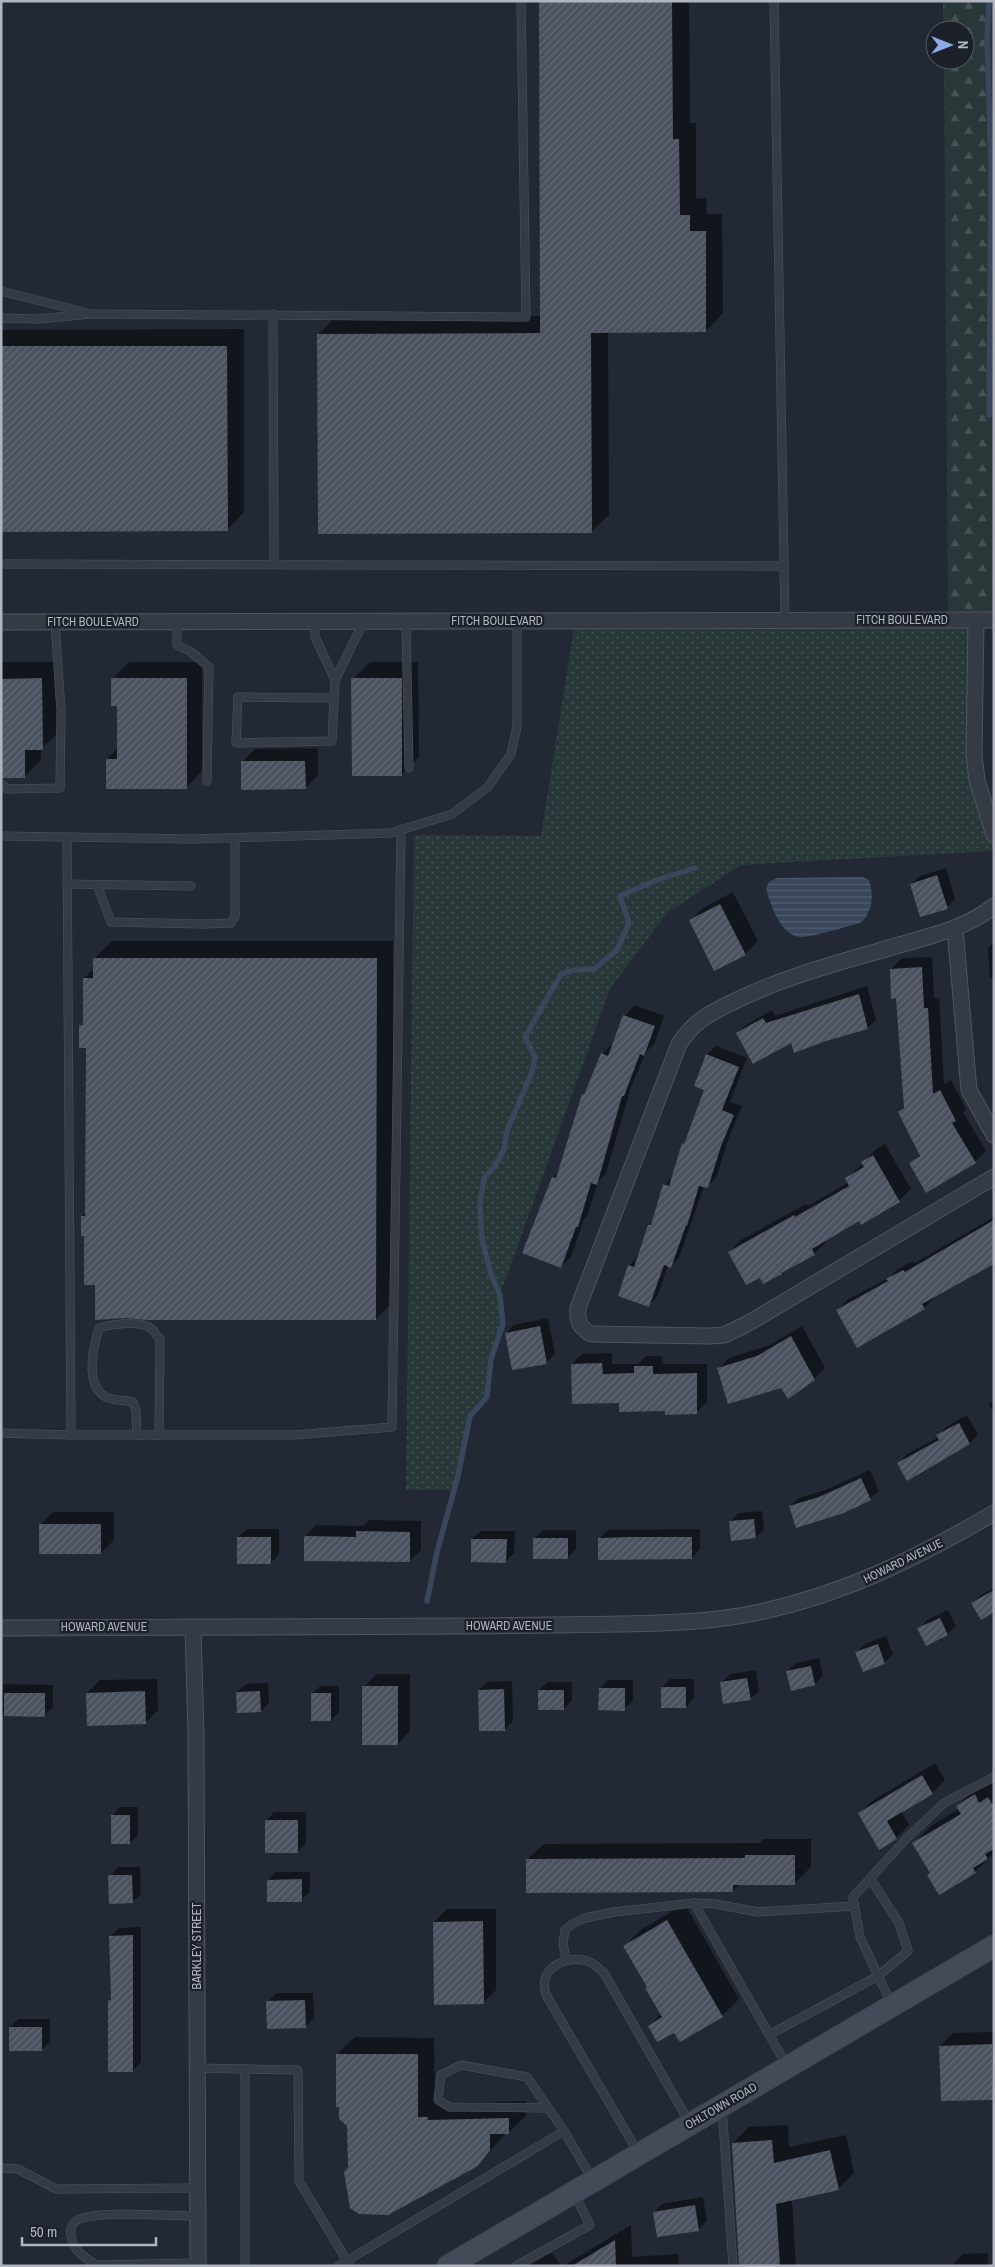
<svg xmlns="http://www.w3.org/2000/svg" width="995" height="2267" font-family="'Archivo Narrow',sans-serif">
<defs>
<pattern id="grass-dots" width="8" height="8" patternUnits="userSpaceOnUse" patternTransform="scale(1.25)"><rect width="8" height="8" fill="#283839"/><path d="M2 2h.1M6 6h.1" fill="none" stroke="#455354" stroke-width="1.8" stroke-linecap="round"/></pattern>
<pattern id="forest-firs" width="22" height="20" patternUnits="userSpaceOnUse" patternTransform="scale(1.25)"><rect width="22" height="20" fill="#283839"/><path d="M5 1l3.5 6h-7zM16 11l3.5 6h-7z" fill="#455354"/></pattern>
<pattern id="water-rules" width="6" height="5" patternUnits="userSpaceOnUse" patternTransform="scale(1.25)"><rect width="6" height="5" fill="#39465b"/><path d="M0 2.5h6" fill="none" stroke="#535e71"/></pattern>
<pattern id="building-hatch" width="6" height="6" patternUnits="userSpaceOnUse" patternTransform="scale(1.25)"><rect width="6" height="6" fill="#4b525f"/><path d="M-1 1l2-2M0 6l6-6M5 7l2-2" fill="none" stroke="#626974"/></pattern>
</defs>
<rect width="100%" height="100%" fill="#222834"/>
<path fill="url(#grass-dots)" d="M976,620l-2,135 20,80v16l-253,14 -74,48 -57,76 -110,306 3,29 -12,35 -4,38 -17,19 -16,74h-48l8,-655 127,1 34,-215z"/>
<path fill="url(#forest-firs)" d="M943,1h51v619h-46l-4,-560h21v-30h-22z"/>
<path fill="url(#water-rules)" d="M863,877l6,3c5,15 4,33 -9,43 -12,3 -50,15 -60,14 -20,-2 -30,-33 -34,-49l3,-6 8,-4z"/>
<g fill="#0007">
<path d="M540,1h149l1,122h6v76l10,-1 1,16h15l1,99 -17,18h-98l1,184 -18,17 -273,-197 17,-18 206,-1z"/>
<path d="M244,329v183l-17,18 -226,1v-201z"/>
<path d="M1,662h58v70l-18,17v11l-17,17 -23,-28z"/>
<path d="M129,662h73v109l-16,17 -79,-29 11,-11v-43l-6,-26z"/>
<path d="M370,662h48l1,95 -17,17 -49,-95z"/>
<path d="M318,748v27l-13,13 -63,-26 13,-13z"/>
<path d="M946,868l9,31 -8,8 -36,-23 9,-8z"/>
<path d="M733,892l25,49 -13,13 -55,-33 13,-13z"/>
<path d="M112,941h281v361l-17,17 -279,-35 -15,-68 5,-5v-165l-6,-20 3,-4v-44l11,-10v-10z"/>
<path d="M994,942v49l-1,-13h-3l-2,-30z"/>
<path d="M932,957l2,41h5l5,86 7,-4 15,29 -3,3 23,39 -11,11 -65,2 10,-10 -21,-42 6,-6 -8,-109 -6,-28 11,-11z"/>
<path d="M867,986l9,34 -8,8 -42,12 -34,1 -55,-8 9,-8 26,-15 3,6z"/>
<path d="M635,1005l29,11 -10,28 -8,8 -15,35 -25,86 -8,9 -11,34 -3,3 -13,38 -11,10 -7,-90 7,-7 23,-75 5,-5 14,-36 10,-10 2,1 11,-29z"/>
<path d="M716,1046l31,12 -17,44 12,4 -13,31 -13,41 -9,9 -3,-1 -25,72 -8,8 -3,-1 -11,32 -8,8 -20,-39 8,-9 13,-32 3,-4 11,-36 9,-9 10,-32 4,-4 19,-51 -11,-4 12,-31z"/>
<path d="M885,1144l26,45 -12,12 -39,19 -35,20 1,2 -12,12 -53,22 -32,-24 12,-12 65,-36 2,2 41,-24 -2,-4 16,-15v-1l12,-12z"/>
<path d="M994,1215v47l-61,35 1,1 -10,10 -86,2 9,-10 43,-23 8,-8 15,-8 2,2 74,-43z"/>
<path d="M548,1318l7,36 -9,8 -40,-29 8,-8z"/>
<path d="M802,1326l23,42 -11,11 -32,7 -64,-17 11,-11 41,-13z"/>
<path d="M612,1353v11h26l8,-8h16v8h45v38l-10,10 -77,-10 -48,-38 10,-10z"/>
<path d="M994,1400v12l-5,-7z"/>
<path d="M967,1415l11,20 -8,8 -63,36 -8,-16 8,-9 32,-17 -1,-2 8,-8z"/>
<path d="M870,1470l9,21 -9,8 -80,7 9,-8 29,-9z"/>
<path d="M762,1511l2,18 -8,8 -26,-15 8,-9z"/>
<path d="M53,1512h61v28l-13,13 -61,-28z"/>
<path d="M369,1520l52,1v29l-12,11 -104,-24 11,-12 47,1z"/>
<path d="M247,1529h32v25l-8,9 -33,-26z"/>
<path d="M700,1529v20l-8,9 -93,-19 9,-9z"/>
<path d="M543,1530h33v19l-9,9 -32,-20z"/>
<path d="M481,1531h34l-1,22 -8,8 -34,-22z"/>
<path d="M994,1588v23l-21,-8 8,-8z"/>
<path d="M948,1610l8,16 -9,8 -28,-5 8,-9z"/>
<path d="M886,1636l7,18 -9,9 -27,-11 8,-8z"/>
<path d="M819,1658l4,18 -9,8 -27,-13 9,-8z"/>
<path d="M756,1670l3,21 -9,8 -28,-17 8,-8z"/>
<path d="M377,1674h33v57l-12,13 -34,-57z"/>
<path d="M157,1679l1,31 -13,13 -58,-30 13,-13z"/>
<path d="M670,1679h24v19l-8,9 -24,-19z"/>
<path d="M608,1680h25v21l-9,8 -24,-20z"/>
<path d="M512,1681l1,40 -9,9 -25,-40 8,-8z"/>
<path d="M548,1682h24v18l-8,9 -25,-19z"/>
<path d="M268,1683l1,20 -8,8 -24,-19 9,-8z"/>
<path d="M1,1684l52,1v22l-9,8h-43z"/>
<path d="M320,1686h19v26l-8,8 -19,-26z"/>
<path d="M935,1763l10,17 -13,13 -31,18 8,14 -13,13 -37,-24 13,-13z"/>
<path d="M994,1781v70l-2,4 -17,17h-44l-17,-29 17,-17 28,-17 -1,-3 17,-17z"/>
<path d="M120,1807h18v28l-8,8 -18,-27z"/>
<path d="M274,1812h32v31l-8,8 -32,-30z"/>
<path d="M763,1839h48v28l-17,17h-55l-6,7 -206,-31 17,-16 216,-1z"/>
<path d="M118,1867h22l1,27 -9,8 -22,-26z"/>
<path d="M276,1872h34v20l-9,8 -33,-20z"/>
<path d="M685,1904l54,95 -17,17 -42,25 -6,-10 -25,-5 12,-12 -13,-28 -23,-40 17,-17z"/>
<path d="M447,1909h49v81l-13,13 -49,-81z"/>
<path d="M141,1927v135l-9,9 -23,-70 3,-3 -2,-61 9,-9z"/>
<path d="M276,1993h37l1,25 -9,9 -37,-25z"/>
<path d="M19,2019h31v23l-9,8 -31,-23z"/>
<path d="M994,2032v65l-1,1 -53,-52 13,-13z"/>
<path d="M355,2037l79,1 1,63 10,2 81,-2v15l-18,17h-2l-29,32 -128,2 -1,-41 -11,-72z"/>
<path d="M788,2125l1,22 57,-12 8,38 -16,16 -46,10 4,67h-56l-7,-123 16,-16z"/>
<path d="M703,2197l4,24 -9,9 -44,-18 8,-8z"/>
<path d="M631,2225l1,32 46,-3 1,12h-116z"/>
<path d="M552,2253l9,13h-33z"/>
<path d="M988,2253v13h-34v-3l9,-9z"/>
</g>
<g fill="none" stroke-linecap="round" stroke-linejoin="round">
<g stroke="#39465b" stroke-width="5.5">
<path d="M989,415l2,-250 -4,-126 2,-38"/>
<path d="M427,1601l10,-49 21,-76 12,-60 17,-19 4,-38 12,-35 -3,-29 -9,-21 -9,-35 -2,-35 4,-26 11,-12 9,-17 3,-18 25,-59 3,-15 -10,-20 36,-63 14,-4 19,-1 23,-19 12,-27 -9,-27 37,-16 38,-12"/>
</g>
</g>
<g fill="url(#building-hatch)">
<path d="M539,1h133l1,138h6l1,76h10v16h16v101l-115,1 1,200 -274,1 -1,-200 223,-1z"/>
<path d="M1,346h226l1,185 -227,1z"/>
<path d="M42,678l1,72h-18v28h-24v-99z"/>
<path d="M111,678h76v111h-81v-30h11v-53h-6z"/>
<path d="M351,678h51v98h-50z"/>
<path d="M241,761h64l1,28 -65,1z"/>
<path d="M937,875l11,34 -28,8 -10,-33z"/>
<path d="M720,904l26,51 -32,16 -25,-51z"/>
<path d="M93,958h284l-1,362h-230l-20,-2 -31,2v-35h-11v-49h-3v-20h4l1,-168h-7v-23h4v-47h10z"/>
<path d="M922,967l2,41h4l5,86 7,-4 16,31 -4,2 24,40 -50,30 -17,-30 11,-7 -22,-44 6,-4 -8,-110 -5,1 -1,-30z"/>
<path d="M859,994l9,35 -42,12 -32,12 -3,-10 -38,21 -17,-31 27,-15 3,5z"/>
<path d="M623,1015l32,11 -11,30 -4,-2 -16,42h-2l-25,89 -6,-2 -13,44h-2l-15,41 -39,-15 30,-76 4,1 26,-84 2,1 17,-42 7,3z"/>
<path d="M706,1054l33,13 -17,43 12,5 -13,31 -13,42 -9,-2 -12,40 -1,-1 -15,43 -7,-3 -15,42 -31,-11 10,-31 6,2 14,-42h3l12,-41 6,2 13,-43 2,1 20,-54 -10,-4z"/>
<path d="M873,1155l27,47 -39,23 -2,-4 -47,28 3,6 -34,18 1,1 -19,10 -3,-6 -14,7 -18,-33 66,-37 1,2 54,-31 -4,-8 19,-11 -3,-5z"/>
<path d="M994,1220v44l-72,40 3,5 -68,39 -21,-38 52,-29 -2,-2 17,-9 2,2z"/>
<path d="M540,1326l7,38 -35,6 -7,-37z"/>
<path d="M791,1336l24,44 -27,19 -7,-11 -53,16 -11,-36 40,-12z"/>
<path d="M602,1363l1,11 31,-1v-7h19v8l44,-1v41l-32,1v-4l-46,1v-9l-47,1 -1,-40z"/>
<path d="M959,1423l11,21 -63,37 -10,-18 42,-23 -3,-5z"/>
<path d="M861,1478l10,22 -27,13 -48,15 -7,-22 30,-9z"/>
<path d="M754,1519l2,19 -25,3 -2,-20z"/>
<rect x="39" y="1524" width="62" height="30"/>
<path d="M356,1531l54,1v30l-106,-1v-25l52,1z"/>
<rect x="237" y="1537" width="34" height="27"/>
<path d="M631,1537h61v22l-94,1v-22z"/>
<rect x="533" y="1538" width="35" height="21"/>
<path d="M471,1539h36l-1,24 -35,-1z"/>
<path d="M994,1590v22l-13,8 -10,-17z"/>
<path d="M940,1618l8,17 -22,11 -9,-18z"/>
<path d="M878,1644l7,20 -22,8 -8,-20z"/>
<path d="M811,1666l4,19 -24,6 -5,-20z"/>
<path d="M747,1678l4,22 -28,4 -3,-22z"/>
<rect x="362" y="1686" width="36" height="59"/>
<rect x="661" y="1687" width="25" height="21"/>
<path d="M599,1688h26v23l-27,-1z"/>
<path d="M504,1689l1,42h-26l-1,-41z"/>
<rect x="538" y="1690" width="26" height="20"/>
<path d="M145,1691l1,33 -59,2 -1,-33z"/>
<path d="M260,1691l1,21 -24,1 -1,-21z"/>
<path d="M4,1693h41v24l-41,-1z"/>
<rect x="311" y="1693" width="20" height="28"/>
<path d="M922,1775l11,19 -46,27 10,18 -18,11 -21,-37z"/>
<path d="M975,1794l4,9 9,-6 6,10v42l-9,5 3,5 -15,9 3,5 -37,22 -12,-20 3,-2 -18,-30 49,-29 -5,-8z"/>
<rect x="111" y="1815" width="19" height="29"/>
<rect x="265" y="1820" width="33" height="33"/>
<path d="M745,1855h50v30h-62v7l-207,1v-34l219,-1z"/>
<path d="M108,1875h24l1,28 -24,1z"/>
<path d="M302,1879v23h-35v-22z"/>
<path d="M667,1920l56,97 -43,25 -6,-9 -17,9 -9,-16 14,-9 -17,-29 2,-1 -24,-41z"/>
<path d="M483,1921l1,83 -50,1 -1,-83z"/>
<path d="M133,1935v137h-25v-72h3l-2,-64z"/>
<path d="M305,2000l1,28 -39,1 -1,-28z"/>
<rect x="9" y="2027" width="33" height="24"/>
<path d="M992,2044l1,56 -52,1 -2,-55z"/>
<path d="M336,2054h82v63h10v3l81,-2v16h-19v16l-12,16 -90,49 -29,-1 -9,-6 -6,-36 4,-5 -1,-41 -8,-7v-12h-3z"/>
<path d="M772,2140l2,23 56,-13 9,40 -63,14 4,62h-41l-7,-123z"/>
<path d="M695,2205l4,26 -42,6 -4,-25z"/>
<path d="M615,2240l1,26h-44z"/>
</g>
<g fill="none" stroke-linecap="round" stroke-linejoin="round">
<defs>
<g id="lane">
<path d="M774,1l11,619"/>
<path d="M1,291l83,21"/>
<path d="M273,314l1,250"/>
<path d="M1,318l37,1 53,-5 435,3 -5,-316"/>
<path d="M1,564l783,2"/>
<path d="M314,621l1,16 20,43 29,-59"/>
<path d="M406,621l3,147"/>
<path d="M177,622v23l13,6 19,16 -2,114"/>
<path d="M334,698l-96,-1 -2,46 96,-2 3,-61"/>
<path d="M1,784l6,5 53,-1 1,-77 -6,-89"/>
<path d="M1,836l192,3 198,-6 61,-19 36,-27 23,-33 6,-28v-105"/>
<path d="M67,884l124,2"/>
<path d="M97,885l14,37 92,2 28,-1 4,-7v-78"/>
<path d="M1,1433l70,2 -4,-598"/>
<path d="M71,1435h224l97,-8 9,-598"/>
<path d="M137,1435l-1,-24 -3,-9c-8,-2 -19,-1 -27,-5 -22,-12 -13,-49 -7,-69 13,-4 42,-8 53,1 3,3 5,7 8,10l-1,96"/>
<path d="M694,1903l93,163"/>
<path d="M566,1960l-3,-17 2,-13 9,-7 11,-5 29,-6 80,-9 21,1 43,8 96,-6"/>
<path d="M891,2003l-31,-66 -7,-40 53,-58 38,-36 50,-26"/>
<path d="M769,2035l109,-59 30,-25 -9,-28 -29,-45"/>
<path d="M197,2068l101,2 1,111 51,85"/>
<path d="M245,2069v197"/>
<path d="M722,2107l11,159"/>
<path d="M548,2108l-99,-1 -11,-7 3,-25 20,-10 66,12 37,54"/>
<path d="M639,2154l-87,-149c-2,-4 -6,-9 -7,-14 -6,-26 27,-38 47,-28 4,2 8,7 12,10l85,149"/>
<path d="M1,2168l17,1 38,20 141,-1"/>
<path d="M198,2216c-24,1 -107,-7 -122,5 -4,3 -6,8 -5,13 0,15 14,24 25,31l102,-2"/>
<path d="M338,2266l226,-135 28,48"/>
<path d="M516,2266l74,-41 -16,-31"/>
</g>
<g id="street">
<path d="M976,620l-2,135 3,25 17,55"/>
<path d="M1,622l993,-2"/>
<path d="M994,906c-30,24 -69,31 -105,42 -52,15 -105,29 -154,53 -26,13 -39,18 -56,43l-101,264c-1,13 1,19 13,26l119,2 14,-1 23,-11 247,-147"/>
<path d="M955,929l14,161 25,45"/>
<path d="M193,1627l3,107 2,532"/>
<path d="M1,1628c160,-1 320,-1 480,-2 47,-1 95,-1 142,-2 45,-1 89,-2 132,-11 88,-18 162,-55 239,-100"/>
</g>
<path id="secondary" d="M448,2266l546,-320"/>
</defs>
<use href="#lane" stroke="#50555f" stroke-width="9"/>
<use href="#street" stroke="#50555f" stroke-width="17"/>
<use href="#secondary" stroke="#3f444e" stroke-width="23"/>
<use href="#lane" stroke="#353b45" stroke-width="8"/>
<use href="#street" stroke="#353b45" stroke-width="15"/>
<use href="#secondary" stroke="#444a57" stroke-width="21"/>
</g>
<g text-anchor="middle" dominant-baseline="central" stroke-width="4.5" stroke-linejoin="round" paint-order="stroke">
<g font-size="12" fill="#b0b5c1" stroke="#1b2029">
<text x="902" y="620">FITCH BOULEVARD</text>
<text x="497" y="621">FITCH BOULEVARD</text>
<text x="93" y="622">FITCH BOULEVARD</text>
<text transform="translate(903 1561) rotate(-26)">HOWARD AVENUE</text>
<text x="509" y="1626">HOWARD AVENUE</text>
<text x="104" y="1627">HOWARD AVENUE</text>
<text transform="translate(197 1946) rotate(-90)">BARKLEY STREET</text>
<text transform="translate(721 2106) rotate(-30)">OHLTOWN ROAD</text>
</g>
</g>
<rect width="995" height="2267" fill="none" stroke="#b0b5c1" stroke-width="5"/>
<g transform="translate(950 45) rotate(90)"><circle r="24" fill="#1b2029" stroke="#575c66"/>
<path d="M0-4L9 19L0 12L-9 19Z" fill="#8daae9"/>
<text y="-8" font-size="14" font-weight="bold" text-anchor="middle" fill="#b0b5c1">N</text>
</g>
<path d="M22 2237v8h134v-8" fill="none" stroke="#b0b5c1" stroke-width="2.5"/>
<text x="30" y="2237" font-size="15" fill="#b0b5c1" stroke="#1b2029" stroke-width="4" paint-order="stroke">50 m</text>
</svg>
